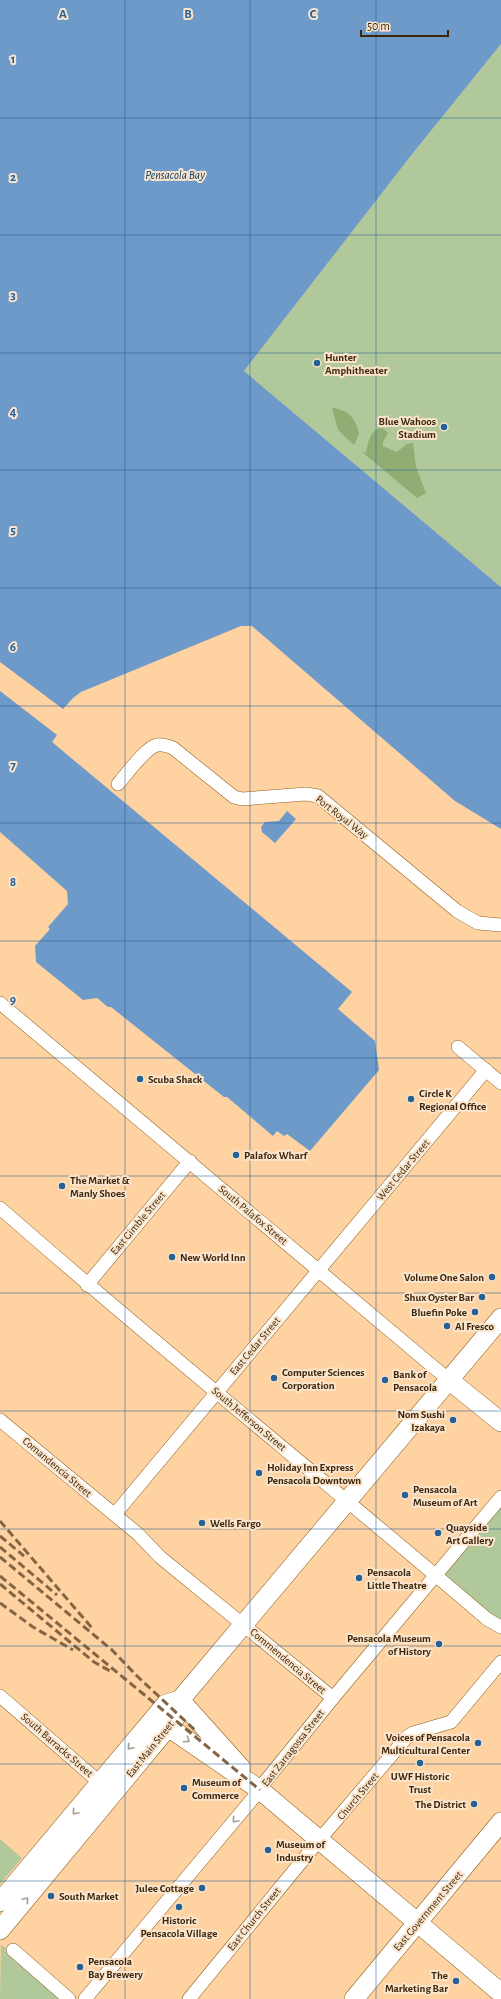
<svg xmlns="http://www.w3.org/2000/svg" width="501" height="1999" font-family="'Alegreya Sans',sans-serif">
<rect width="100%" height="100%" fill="#fed2a1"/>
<g fill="#b1c99a">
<path d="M501,44v543l-257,-216 169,-218z"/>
<path d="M501,1497v130l-66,-52z"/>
<path d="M0,1839l22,19 -22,26z"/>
<path d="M1,1945l5,3 -1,3 55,48h-60z"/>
</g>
<g fill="#90ad74">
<path d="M332,408c16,1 24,11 27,26l-5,11 -16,-15z"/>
<path d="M379,428l5,1 4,4 -4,7 -2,6 15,6 10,-8 6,-1 3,24 10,26 -9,5 -56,-47 5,2c2,-10 3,-20 13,-25z"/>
</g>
<g fill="#6e9ac9">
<path d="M0,0h501v44l-88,109 -169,218 257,216v242l-46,-28 -203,-175h-11l-160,66 -8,6 -10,11 -63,-47z"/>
<path d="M0,691l57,44 -5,7 300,250 -14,17 37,32 4,29 -69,81 -23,-17 -3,2 -7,-5 -4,5 -46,-39h-3l-113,-90h-3l-11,-9 -14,2 -47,-38 -1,-16 15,-17 -2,-2 20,-23 -1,-13 -67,-59z"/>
<path d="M287,811l9,8 -21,24 -13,-11 -1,-5 4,-5 14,-1z"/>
</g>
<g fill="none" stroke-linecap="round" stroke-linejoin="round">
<defs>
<g id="street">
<path d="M118,784c9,-10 27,-36 39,-39 6,-1 11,1 16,3l61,49 8,2 64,-5 12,2 139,115 21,12 23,2"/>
<path d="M0,1003l449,377"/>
<path d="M458,1047l43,36"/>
<path d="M0,1208c160,141 326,273 487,411l14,8"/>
<path d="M87,1285l103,-124"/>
<path d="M0,1420l138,114 22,23 173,141"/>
<path d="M115,1514l371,-444"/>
<path d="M0,1696l106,92"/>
<path d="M13,1950l56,49"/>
<path d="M85,1999l175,-209 4,-7 69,-85 168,-201"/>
<path d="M189,1999l131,-160 87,-102 6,-4 38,-11 50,-60"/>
</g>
<g id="secondary">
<path d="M449,1380l52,42"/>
<path d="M180,1700l321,-382"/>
<path d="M180,1700l61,68"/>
<path d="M155,1718l105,72 241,203"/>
<path d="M0,1902l166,-198 14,-4"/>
<path d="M0,1930l168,-203 10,-13 2,-14"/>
<path d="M354,1999l147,-177"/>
</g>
</defs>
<use href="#street" stroke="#8f5f1c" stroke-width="14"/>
<use href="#secondary" stroke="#8f5f1c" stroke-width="20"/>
<use href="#street" stroke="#fff" stroke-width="13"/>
<use href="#secondary" stroke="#fff" stroke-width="19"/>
<g stroke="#846644" stroke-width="3" stroke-dasharray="8 4" stroke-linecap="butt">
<path d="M0,1521l92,107"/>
<path d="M0,1536l24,20"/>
<path d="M0,1547l57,48"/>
<path d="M0,1557l112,93 25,26 60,56"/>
<path d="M0,1576l260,214"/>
<path d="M0,1584l94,78 16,9"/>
<path d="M0,1603l33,24 40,23"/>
</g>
</g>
<defs><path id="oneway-chevron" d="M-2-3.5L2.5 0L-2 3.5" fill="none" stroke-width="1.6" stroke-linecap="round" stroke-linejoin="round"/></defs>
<g stroke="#a79e92">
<use href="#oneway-chevron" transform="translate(187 1740) rotate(34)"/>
<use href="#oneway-chevron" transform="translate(130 1747) rotate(131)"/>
<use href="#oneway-chevron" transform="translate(75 1812) rotate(130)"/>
<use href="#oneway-chevron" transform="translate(235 1820) rotate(130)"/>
<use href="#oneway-chevron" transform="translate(26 1900) rotate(-50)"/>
</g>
<path fill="none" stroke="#256097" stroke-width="1" stroke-opacity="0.55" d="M125,0v1999M250,0v1999M376,0v1999M0,118h501M0,235h501M0,353h501M0,470h501M0,588h501M0,706h501M0,823h501M0,941h501M0,1058h501M0,1176h501M0,1293h501M0,1411h501M0,1529h501M0,1646h501M0,1764h501M0,1881h501"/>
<g fill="#256097" stroke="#fae4cc" stroke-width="1.5">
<circle cx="317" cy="363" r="4"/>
<circle cx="444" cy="427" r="4"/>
<circle cx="140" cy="1079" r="4"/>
<circle cx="411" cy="1099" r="4"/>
<circle cx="236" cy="1155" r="4"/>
<circle cx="62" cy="1186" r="4"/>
<circle cx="172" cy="1257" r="4"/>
<circle cx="492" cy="1277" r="4"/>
<circle cx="482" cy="1297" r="4"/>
<circle cx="475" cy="1312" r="4"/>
<circle cx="447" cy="1326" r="4"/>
<circle cx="274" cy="1378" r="4"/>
<circle cx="385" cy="1380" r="4"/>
<circle cx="453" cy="1420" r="4"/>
<circle cx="259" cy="1473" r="4"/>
<circle cx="405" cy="1495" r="4"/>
<circle cx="202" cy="1523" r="4"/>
<circle cx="438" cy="1533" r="4"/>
<circle cx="359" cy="1578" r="4"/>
<circle cx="439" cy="1644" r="4"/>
<circle cx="478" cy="1743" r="4"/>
<circle cx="420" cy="1763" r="4"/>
<circle cx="184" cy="1788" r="4"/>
<circle cx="474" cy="1804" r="4"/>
<circle cx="268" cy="1850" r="4"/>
<circle cx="202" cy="1888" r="4"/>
<circle cx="51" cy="1896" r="4"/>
<circle cx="179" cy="1907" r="4"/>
<circle cx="80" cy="1967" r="4"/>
<circle cx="456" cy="1981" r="4"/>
</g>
<g text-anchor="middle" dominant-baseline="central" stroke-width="4" stroke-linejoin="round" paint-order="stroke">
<g font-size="11" font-weight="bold" fill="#3c270d" stroke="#fae4cc" text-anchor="start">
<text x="325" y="357">Hunter<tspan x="325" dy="13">Amphitheater</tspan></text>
<text x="436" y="421" text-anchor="end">Blue Wahoos<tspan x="436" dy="13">Stadium</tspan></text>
<text x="148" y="1079">Scuba Shack</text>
<text x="419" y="1093">Circle K<tspan x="419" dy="13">Regional Office</tspan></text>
<text x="244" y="1155">Palafox Wharf</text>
<text x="70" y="1180">The Market &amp;<tspan x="70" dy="13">Manly Shoes</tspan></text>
<text x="180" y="1257">New World Inn</text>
<text x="484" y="1277" text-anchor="end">Volume One Salon</text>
<text x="474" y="1297" text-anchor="end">Shux Oyster Bar</text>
<text x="467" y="1312" text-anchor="end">Bluefin Poke</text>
<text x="455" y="1326">Al Fresco</text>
<text x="282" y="1372">Computer Sciences<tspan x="282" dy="13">Corporation</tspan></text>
<text x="393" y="1374">Bank of<tspan x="393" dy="13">Pensacola</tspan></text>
<text x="445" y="1414" text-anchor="end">Nom Sushi<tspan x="445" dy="13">Izakaya</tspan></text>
<text x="267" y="1467">Holiday Inn Express<tspan x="267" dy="13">Pensacola Downtown</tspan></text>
<text x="413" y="1489">Pensacola<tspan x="413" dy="13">Museum of Art</tspan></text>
<text x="210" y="1523">Wells Fargo</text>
<text x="446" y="1527">Quayside<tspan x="446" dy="13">Art Gallery</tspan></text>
<text x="367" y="1572">Pensacola<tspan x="367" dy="13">Little Theatre</tspan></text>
<text x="431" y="1638" text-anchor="end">Pensacola Museum<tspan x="431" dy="13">of History</tspan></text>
<text x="470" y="1737" text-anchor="end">Voices of Pensacola<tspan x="470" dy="13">Multicultural Center</tspan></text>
<text x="420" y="1776" text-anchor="middle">UWF Historic<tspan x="420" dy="13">Trust</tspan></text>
<text x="192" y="1782">Museum of<tspan x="192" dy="13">Commerce</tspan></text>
<text x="466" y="1804" text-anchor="end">The District</text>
<text x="276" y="1844">Museum of<tspan x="276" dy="13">Industry</tspan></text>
<text x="194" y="1888" text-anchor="end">Julee Cottage</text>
<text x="59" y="1896">South Market</text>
<text x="179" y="1920" text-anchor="middle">Historic<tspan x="179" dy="13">Pensacola Village</tspan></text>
<text x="88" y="1961">Pensacola<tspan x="88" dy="13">Bay Brewery</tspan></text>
<text x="448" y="1975" text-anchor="end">The<tspan x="448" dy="13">Marketing Bar</tspan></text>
</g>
<g font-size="11" fill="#3c270d" stroke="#fae4cc">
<text transform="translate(342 817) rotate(38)">Port Royal Way</text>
<text transform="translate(403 1170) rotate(-50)">West Cedar Street</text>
<text transform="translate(253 1215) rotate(40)">South Palafox Street</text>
<text transform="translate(138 1223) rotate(-50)">East Gimble Street</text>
<text transform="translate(255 1346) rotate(-50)">East Cedar Street</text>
<text transform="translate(249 1419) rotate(40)">South Jefferson Street</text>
<text transform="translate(57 1467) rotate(40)">Comandencia Street</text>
<text transform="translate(288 1661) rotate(40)">Commendencia Street</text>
<text transform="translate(57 1745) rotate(41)">South Barracks Street</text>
<text transform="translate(293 1748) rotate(-52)">East Zarragossa Street</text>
<text transform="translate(150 1749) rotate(-51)">East Main Street</text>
<text transform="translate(358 1796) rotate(-50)">Church Street</text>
<text transform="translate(428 1911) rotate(-50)">East Government Street</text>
<text transform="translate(254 1919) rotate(-51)">East Church Street</text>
</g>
<g font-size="12" font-style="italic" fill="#083b67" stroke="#fae4cc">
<text x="175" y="175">Pensacola Bay</text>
</g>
</g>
<g font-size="13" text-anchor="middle" font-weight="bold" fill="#256097" stroke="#fae4cc" stroke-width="4" stroke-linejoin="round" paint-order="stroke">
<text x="63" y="18">A</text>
<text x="188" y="18">B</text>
<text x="313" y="18">C</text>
<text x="13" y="63">1</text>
<text x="13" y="181">2</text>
<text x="13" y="299">3</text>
<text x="13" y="416">4</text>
<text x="13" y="534">5</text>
<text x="13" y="651">6</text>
<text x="13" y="769">7</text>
<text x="13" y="886">8</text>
<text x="13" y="1004">9</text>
</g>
<path d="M361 30v6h87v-6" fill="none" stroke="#3c270d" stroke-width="2"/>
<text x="367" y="30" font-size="12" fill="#3c270d" stroke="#fae4cc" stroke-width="3" paint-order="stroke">50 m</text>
</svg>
